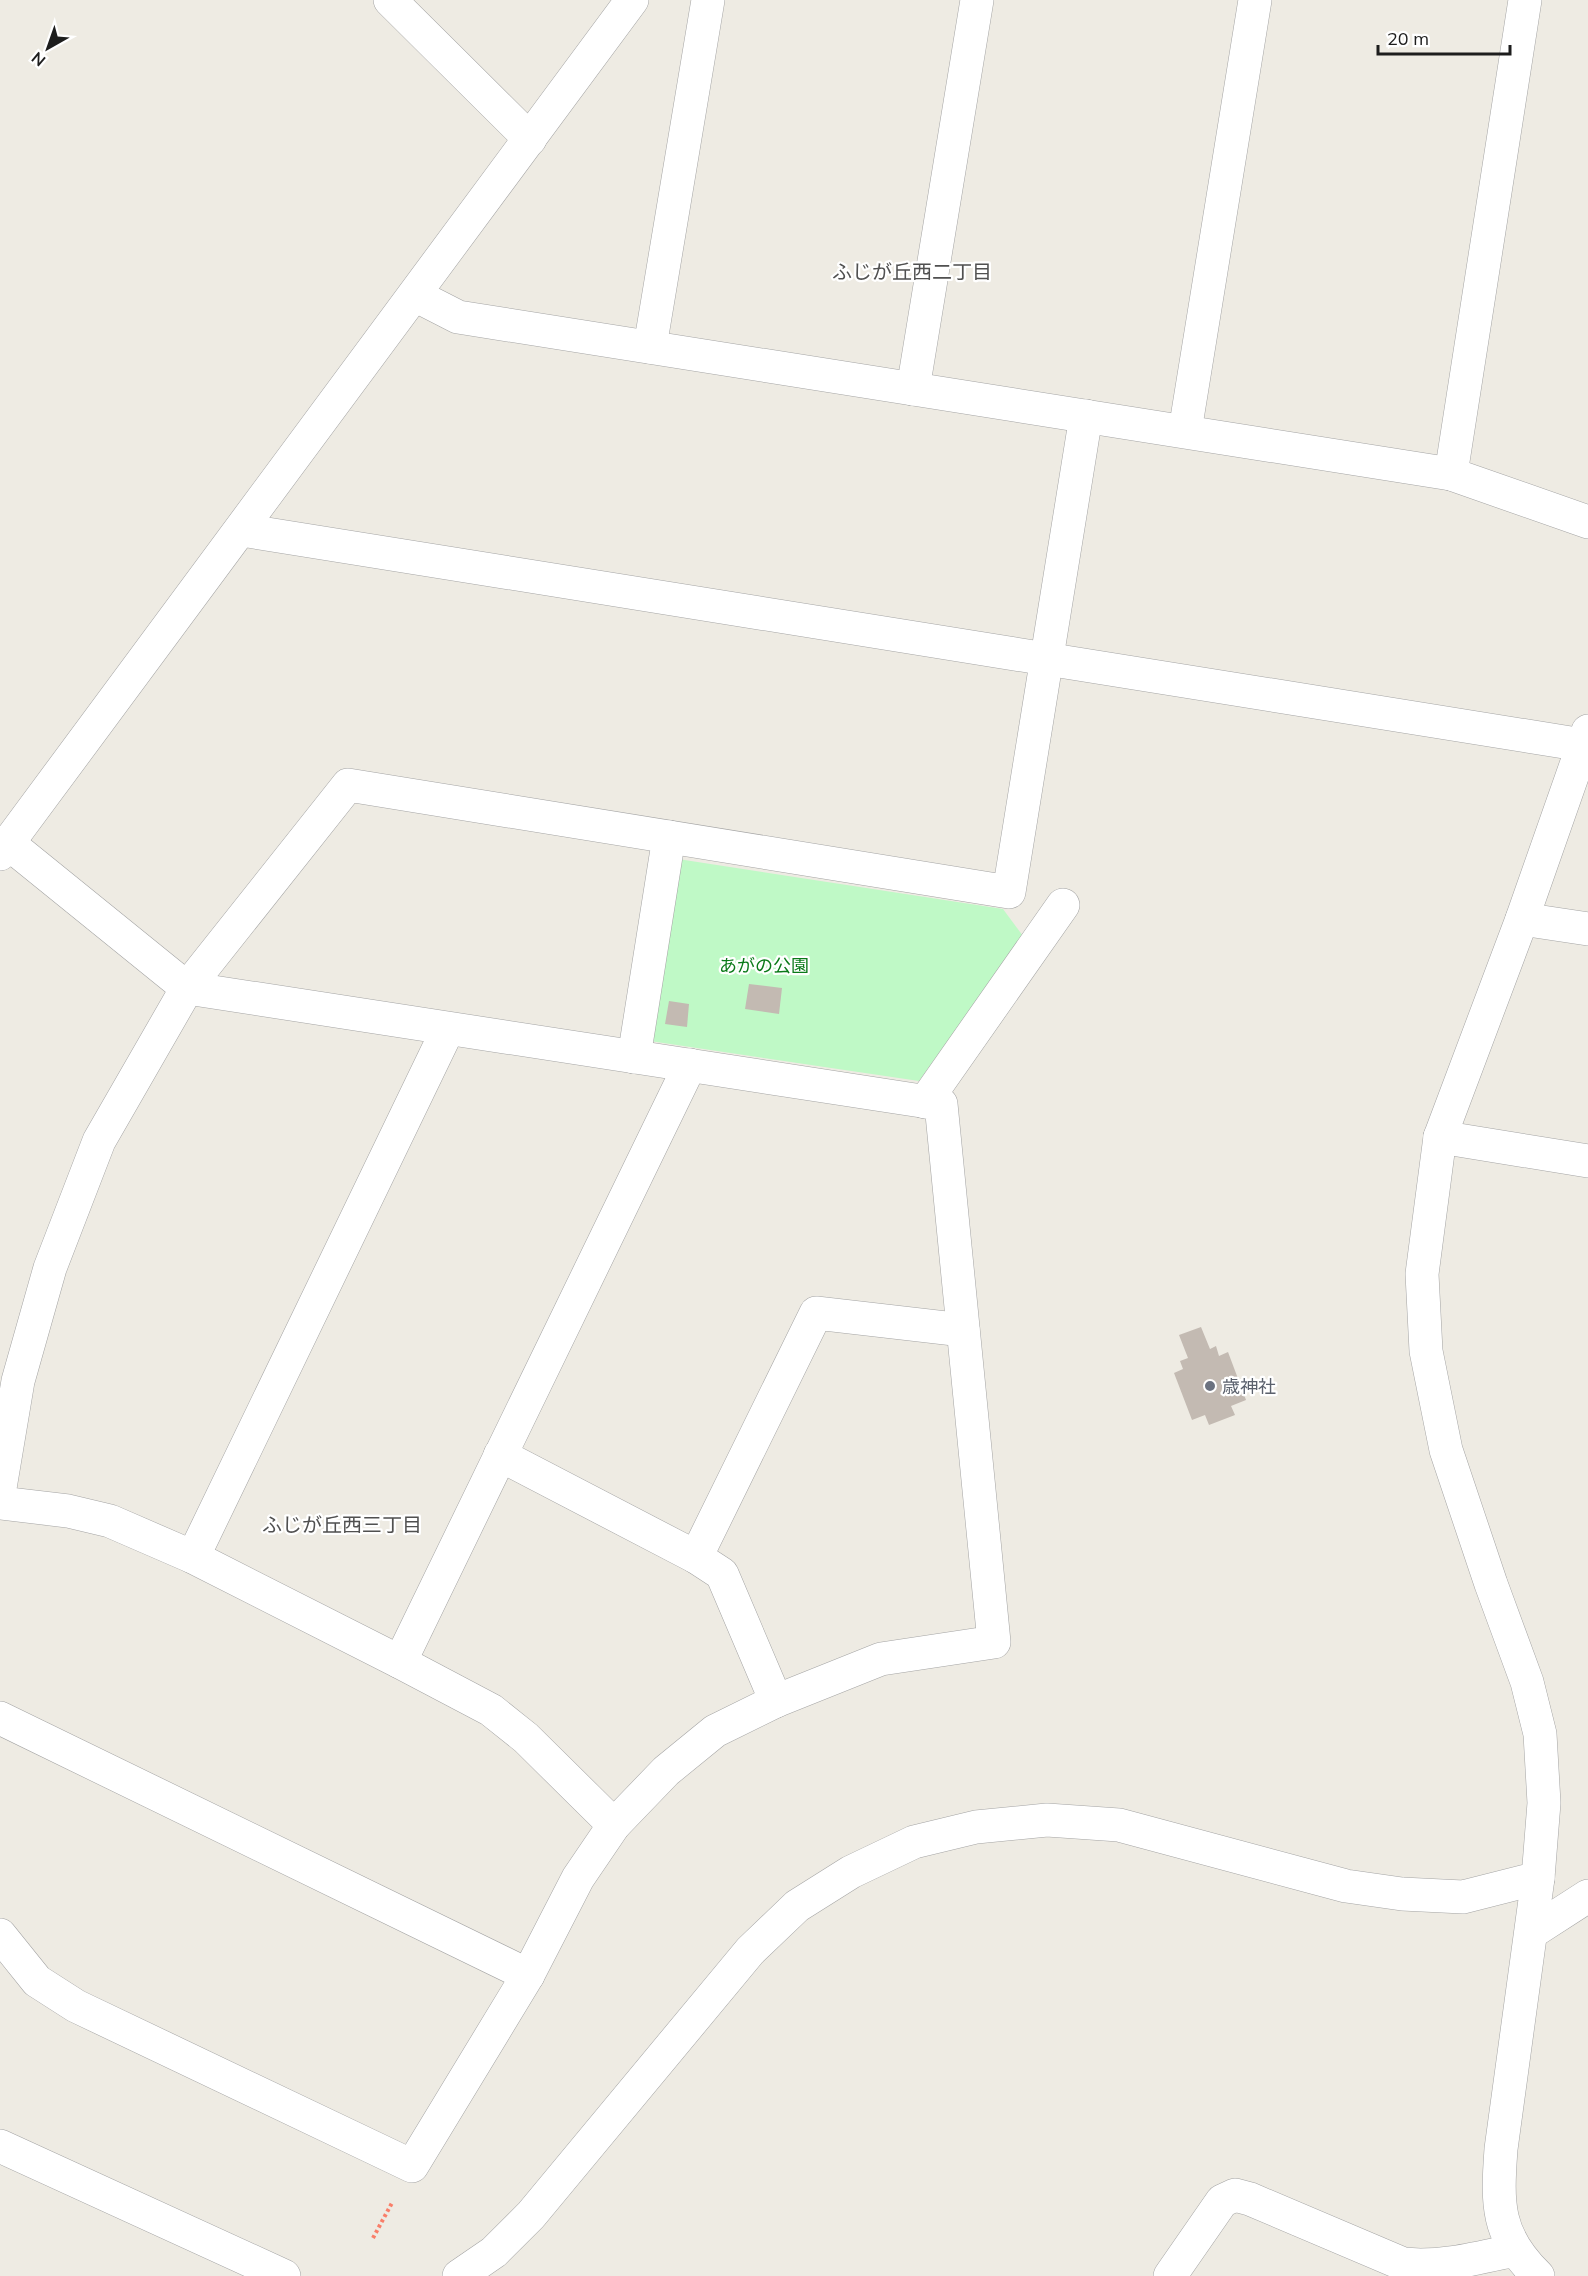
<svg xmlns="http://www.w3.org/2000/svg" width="1588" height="2276" font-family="Mulish,'Noto Sans JP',sans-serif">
<rect width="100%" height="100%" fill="#eeebe3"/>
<path fill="#bff9c6" d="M678,859l325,50 20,27 -104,145 -269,-40z"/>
<g fill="#c3bab2">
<path d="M749,984l33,4 -3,26 -34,-5z"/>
<path d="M669,1001l20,3 -2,23 -22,-3z"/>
<path d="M1201,1327l9,22 6,-3 3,10 9,-4 18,48 -15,6 4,9 -26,10 -4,-10 -13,5 -18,-47 9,-4 -3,-8 8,-3 -9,-23z"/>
</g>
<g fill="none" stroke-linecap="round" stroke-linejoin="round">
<defs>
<g id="minor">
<path d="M390,0l140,139"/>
<path d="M415,295l43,22 993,157 137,48"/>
<path d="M650,347l58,-347"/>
<path d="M913,389l64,-389"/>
<path d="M1185,431l70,-431"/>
<path d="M1451,474l74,-474"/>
<path d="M242,530l1341,215"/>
<path d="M1522,919l66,10"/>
<path d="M634,1057l35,-220"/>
<path d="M925,1102l138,-197"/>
<path d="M1440,1137l148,24"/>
<path d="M500,1455l196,102 26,17 54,127"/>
<path d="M0,1488l18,-107 32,-113 49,-127 88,-153 161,-203 661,107 77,-476"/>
<path d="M0,1503l68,8 42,10 83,36 207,105 91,48 35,28 88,87"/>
<path d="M193,1557l255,-528"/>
<path d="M696,1557l120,-244 147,17"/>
<path d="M400,1662l290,-597"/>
<path d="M0,1718l528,257"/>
<path d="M1532,1932l56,-36"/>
<path d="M0,1935l37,46 39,25 336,160 116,-191 50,-97 36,-53 52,-54 49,-40 61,-30 105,-42 113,-17 -53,-538 -754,-116 -179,-145"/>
<path d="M1170,2276l52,-75 13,-6 15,4 153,65c38,4 75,-6 112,-14"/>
</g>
<g id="tertiary">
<path d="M0,854l632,-854"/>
<path d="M0,2146l284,130"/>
<path d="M459,2276l35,-24 37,-37 219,-264 47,-45 54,-34 63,-30 62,-15 71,-7 72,5 227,61 56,8 61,3 75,-19"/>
<path d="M1538,2276c-42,-41 -41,-72 -37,-127l37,-271 6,-75 -4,-69 -13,-52 -36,-98 -45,-134 -20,-99 -4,-77 18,-137 82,-218 66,-188"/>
</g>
</defs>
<use href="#minor" stroke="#a4a4a4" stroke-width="34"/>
<use href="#tertiary" stroke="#a4a4a4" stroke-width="34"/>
<path stroke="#f97e69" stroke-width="4" stroke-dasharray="3 3" stroke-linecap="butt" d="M373,2238l20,-37"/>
<use href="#minor" stroke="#fff" stroke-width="33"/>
<use href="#tertiary" stroke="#fff" stroke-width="33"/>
</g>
<circle fill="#6b7280" stroke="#fff" stroke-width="2" cx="1210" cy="1386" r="6"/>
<g text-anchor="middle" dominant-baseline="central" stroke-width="4.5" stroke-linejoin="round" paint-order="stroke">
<g font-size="18" fill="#0b7a19" stroke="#fff">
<text x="764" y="965">あがの公園</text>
</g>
<g font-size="18" fill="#5b616d" stroke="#fff" text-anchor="start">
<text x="1222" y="1386">歳神社</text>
</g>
<g font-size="20" fill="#505050" stroke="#fff">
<text x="912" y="271">ふじが丘西二丁目</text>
<text x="342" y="1524">ふじが丘西三丁目</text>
</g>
</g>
<g transform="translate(48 48) rotate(220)" stroke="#ffffff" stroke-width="4.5" paint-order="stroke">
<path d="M0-4.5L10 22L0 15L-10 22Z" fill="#1d1d1d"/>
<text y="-9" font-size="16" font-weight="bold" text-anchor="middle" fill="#1d1d1d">N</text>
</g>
<path d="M1378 45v9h132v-9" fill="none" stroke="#1d1d1d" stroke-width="3"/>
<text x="1387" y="45" font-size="18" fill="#1d1d1d" stroke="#ffffff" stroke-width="4.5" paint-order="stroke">20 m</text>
</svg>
